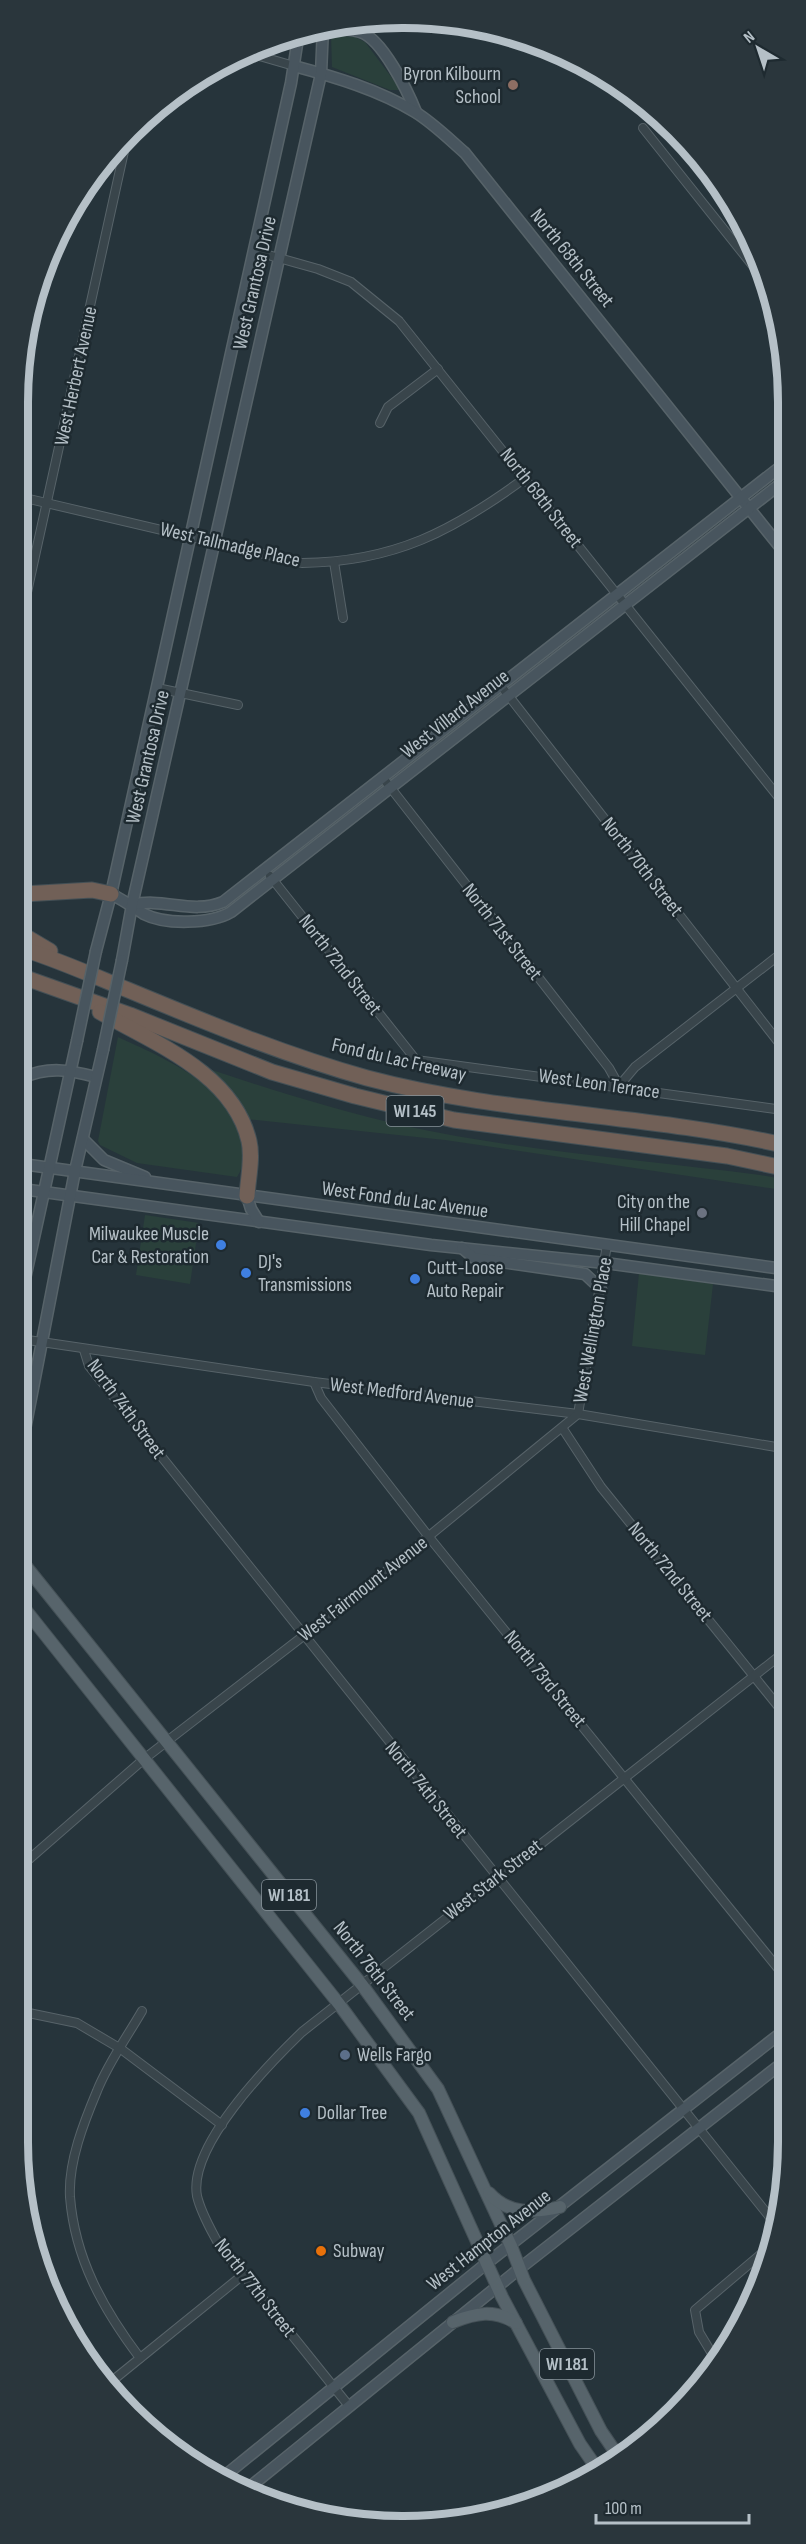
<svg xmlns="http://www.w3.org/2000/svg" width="806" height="2544" font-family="'Sofia Sans Condensed',sans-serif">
<rect width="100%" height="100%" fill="#26343b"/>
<g fill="#2a403b">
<path d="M331,35l24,2 10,5 33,44v4h-8l-58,-23z"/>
<path d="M118,1037c43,20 124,53 125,110 1,13 1,19 -6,30l-100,-14 -37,-18 -2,-4z"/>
<path d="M209,1069c65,22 130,42 196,57 117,25 237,34 355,49l23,4v11l-338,-50 -199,-21z"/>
<path d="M145,1215l54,8 -9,61 -54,-9z"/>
<path d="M639,1273l74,11 -8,71 -73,-9z"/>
</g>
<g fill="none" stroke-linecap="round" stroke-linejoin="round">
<defs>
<g id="street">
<path d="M256,55l38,11"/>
<path d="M643,128l118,148"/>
<path d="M254,251l64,18 33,13 48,39 385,483"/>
<path d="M380,423l8,-16 50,-38"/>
<path d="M25,498l277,65c92,-1 151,-32 223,-85"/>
<path d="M334,562l9,56"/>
<path d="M24,606l101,-459"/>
<path d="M501,686l282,362"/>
<path d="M157,688l81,17"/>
<path d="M383,778l226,290 10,18 16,-19 148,-115"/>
<path d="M270,876l146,184 367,50"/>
<path d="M21,1339l293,43 264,32 204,34"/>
<path d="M84,1350l5,16 688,860"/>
<path d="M314,1382l7,16 108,139 352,435"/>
<path d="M563,1429l38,58 181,224"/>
<path d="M19,1868l125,-109 224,-173 210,-172 29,-169"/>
<path d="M19,2011l58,12 44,26 101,76"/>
<path d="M140,2358c-37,-49 -65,-99 -70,-161 -2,-35 14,-75 27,-106 11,-28 30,-54 45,-80"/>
<path d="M717,2362l-18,-30 -4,-22 72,-61"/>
<path d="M107,2385l137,-111"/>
<path d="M349,2406l-131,-163c-8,-15 -17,-30 -21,-47 -9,-50 71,-131 105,-164l480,-378"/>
<path d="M432,2516l1,1"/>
</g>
<g id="secondary">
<path d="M327,26c11,5 22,2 33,6 22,6 48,60 56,80"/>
<path d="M294,66c41,11 85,24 121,46 18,11 34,27 50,41l319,399"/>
<path d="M111,894c12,6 22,13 33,20 21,11 67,10 87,-2l553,-431"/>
<path d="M132,905c31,-8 60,10 91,-3l561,-438"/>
<path d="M96,951l15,-57 180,-811 7,-45"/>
<path d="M122,960l10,-55 189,-831 2,-47"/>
<path d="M22,1078c27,-12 47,-8 74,-1"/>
<path d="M83,1139l21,21 41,17"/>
<path d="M22,1164l761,105"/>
<path d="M22,1189l409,56 174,18 178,24"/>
<path d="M247,1196l4,13 8,13"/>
<path d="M462,1248l12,10 111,16 16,15"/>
<path d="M21,1297l56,-256"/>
<path d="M21,1450l54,-279 28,-121"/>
<path d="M222,2478l265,-215 294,-230"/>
<path d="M246,2490l273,-221 262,-205"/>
</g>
<g id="primary">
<path d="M20,1559l342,426 76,104 73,157 13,34 77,151 17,25"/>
<path d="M20,1603l319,401 80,109 83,184 78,147 16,23"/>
<path d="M489,2193c20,22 44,20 71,14"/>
<path d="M453,2322c23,-9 41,-13 63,1"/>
</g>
<g id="highway">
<path d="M23,894l69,-4 19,4"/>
<path d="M23,935l27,16"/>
<path d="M23,949c32,10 62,23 93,36 82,34 165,69 251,93 135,36 279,36 416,67"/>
<path d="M23,977l107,38 142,57 83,24 99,24 273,36 56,12"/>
<path d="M100,1012c54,31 133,61 149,129 4,17 -1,37 -2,55"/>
</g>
</defs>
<use href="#street" stroke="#576369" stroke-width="10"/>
<use href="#secondary" stroke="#576369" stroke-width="13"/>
<use href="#primary" stroke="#455157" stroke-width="14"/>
<use href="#highway" stroke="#445056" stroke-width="17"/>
<use href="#street" stroke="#39454b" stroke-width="8"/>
<use href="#secondary" stroke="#48555e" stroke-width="10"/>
<use href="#primary" stroke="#57646b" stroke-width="12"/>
<use href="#highway" stroke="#716057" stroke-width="15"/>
<defs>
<g id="secondary-bridge">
<path d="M77,1041l19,-90"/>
<path d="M103,1050l19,-90"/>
</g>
</defs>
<use href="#secondary-bridge" stroke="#576369" stroke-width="13" stroke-linecap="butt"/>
<use href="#secondary-bridge" stroke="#48555e" stroke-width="10"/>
</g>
<circle fill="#8d6e63" stroke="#1e2a30" stroke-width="2" cx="513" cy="85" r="6"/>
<circle fill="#6b7280" stroke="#1e2a30" stroke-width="2" cx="702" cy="1213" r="6"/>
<g fill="#3f7fe0" stroke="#1e2a30" stroke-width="2">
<circle cx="221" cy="1245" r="6"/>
<circle cx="246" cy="1273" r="6"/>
<circle cx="415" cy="1279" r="6"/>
<circle cx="305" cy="2113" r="6"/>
</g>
<circle fill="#5c6f8a" stroke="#1e2a30" stroke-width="2" cx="345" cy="2055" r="6"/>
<circle fill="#e8710a" stroke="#1e2a30" stroke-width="2" cx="321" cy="2251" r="6"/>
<g text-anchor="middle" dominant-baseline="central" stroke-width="5" stroke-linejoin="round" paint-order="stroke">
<g fill="#1e2a30" stroke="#88939a" stroke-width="1.5">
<rect x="386.5" y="1096" width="57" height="30" rx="4.5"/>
<rect x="262" y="1880" width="54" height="30" rx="4.5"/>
<rect x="540" y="2349" width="54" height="30" rx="4.5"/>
</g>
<g font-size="18" font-weight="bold" fill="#b5c0c7">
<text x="415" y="1111">WI 145</text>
<text x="289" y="1895">WI 181</text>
<text x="567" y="2364">WI 181</text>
</g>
<g font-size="20" fill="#b5c0c7" stroke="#1e2a30" text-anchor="start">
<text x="501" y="74" text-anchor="end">Byron Kilbourn<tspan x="501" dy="23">School</tspan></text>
<text x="690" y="1202" text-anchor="end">City on the<tspan x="690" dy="23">Hill Chapel</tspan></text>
<text x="209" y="1234" text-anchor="end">Milwaukee Muscle<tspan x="209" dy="23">Car &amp; Restoration</tspan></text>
<text x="258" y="1262">DJ's<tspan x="258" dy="23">Transmissions</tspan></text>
<text x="427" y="1268">Cutt-Loose<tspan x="427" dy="23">Auto Repair</tspan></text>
<text x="357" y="2055">Wells Fargo</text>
<text x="317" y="2113">Dollar Tree</text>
<text x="333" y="2251">Subway</text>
</g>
<g font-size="20" fill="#b5c0c7" stroke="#1e2a30">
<text transform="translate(572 258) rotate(51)">North 68th Street</text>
<text transform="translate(255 283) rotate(-77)">West Grantosa Drive</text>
<text transform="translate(76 376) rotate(-78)">West Herbert Avenue</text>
<text transform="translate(541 498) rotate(52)">North 69th Street</text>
<text transform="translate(230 545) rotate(13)">West Tallmadge Place</text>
<text transform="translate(455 714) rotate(-38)">West Villard Avenue</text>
<text transform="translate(148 757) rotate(-77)">West Grantosa Drive</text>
<text transform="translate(642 867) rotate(52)">North 70th Street</text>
<text transform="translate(502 932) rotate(52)">North 71st Street</text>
<text transform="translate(340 965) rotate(52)">North 72nd Street</text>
<text transform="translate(399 1060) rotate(13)">Fond du Lac Freeway</text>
<text transform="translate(599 1084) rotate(8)">West Leon Terrace</text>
<text transform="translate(405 1200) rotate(8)">West Fond du Lac Avenue</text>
<text transform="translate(593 1330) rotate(-80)">West Wellington Place</text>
<text transform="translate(402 1393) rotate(7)">West Medford Avenue</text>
<text transform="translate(126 1409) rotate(54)">North 74th Street</text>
<text transform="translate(670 1572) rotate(51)">North 72nd Street</text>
<text transform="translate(363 1589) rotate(-38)">West Fairmount Avenue</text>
<text transform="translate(545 1679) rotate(51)">North 73rd Street</text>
<text transform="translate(426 1790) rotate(51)">North 74th Street</text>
<text transform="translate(493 1880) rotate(-38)">West Stark Street</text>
<text transform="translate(374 1971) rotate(52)">North 76th Street</text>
<text transform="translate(489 2240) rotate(-38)">West Hampton Avenue</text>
<text transform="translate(255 2288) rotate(52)">North 77th Street</text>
</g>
</g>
<path d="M0 0H806V2544H0ZM402 28H404A374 374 0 0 1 778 402V2142A374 374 0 0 1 404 2516H402A374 374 0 0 1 28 2142V402A374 374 0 0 1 402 28Z" fill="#2a363c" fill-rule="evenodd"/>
<path fill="none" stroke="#b5c0c7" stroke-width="8" d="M402 28H404A374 374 0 0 1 778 402V2142A374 374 0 0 1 404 2516H402A374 374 0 0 1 28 2142V402A374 374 0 0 1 402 28Z"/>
<g transform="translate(758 48) rotate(321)" stroke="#1e2a30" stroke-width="4.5" paint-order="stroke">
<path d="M0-4.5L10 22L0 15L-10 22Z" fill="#b5c0c7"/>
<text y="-9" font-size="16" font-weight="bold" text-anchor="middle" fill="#b5c0c7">N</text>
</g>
<path d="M596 2514v9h153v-9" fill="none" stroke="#b5c0c7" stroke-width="3"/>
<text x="605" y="2514" font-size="18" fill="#b5c0c7" stroke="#1e2a30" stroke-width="4.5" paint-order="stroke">100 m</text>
</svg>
